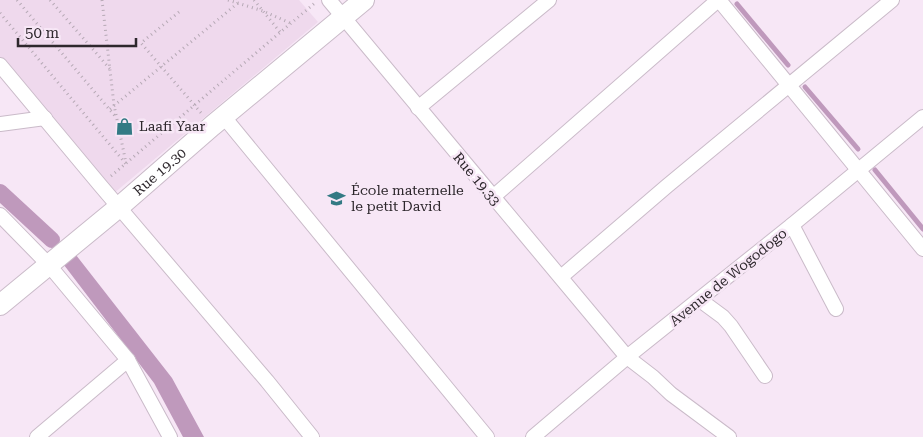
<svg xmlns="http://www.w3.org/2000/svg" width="923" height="437" font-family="'Roboto Serif',serif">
<rect width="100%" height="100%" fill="#f7e7f6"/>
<path fill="#efd9ed" d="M0,0h299l19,22 -205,172 -113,-135z"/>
<path fill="#bf99bc" d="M76,255l96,123 32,59h-21l-29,-54 -90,-118z"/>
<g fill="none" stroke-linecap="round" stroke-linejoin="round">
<g stroke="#bf99bc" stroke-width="5">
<path d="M737,4l51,61"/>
<path d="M805,87l53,62"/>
<path d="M875,170l48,59"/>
</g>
<path stroke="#bf99bc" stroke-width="16" d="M0,192l52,48"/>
<defs>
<g id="street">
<path d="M329,0l298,357 26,20 18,17 58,43"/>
<path d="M719,0l204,249"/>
<path d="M0,65l100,120 167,196 45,56"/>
<path d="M418,108l131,-108"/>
<path d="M224,117l263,320"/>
<path d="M0,124l45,-6"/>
<path d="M493,197l225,-197"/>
<path d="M0,215l48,49 80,96 42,77"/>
<path d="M792,225l44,84"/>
<path d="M561,277l106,-91 225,-186"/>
<path d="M700,300l23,17 8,9 34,50"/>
<path d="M37,437l91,-77"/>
<path d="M533,437l99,-84 160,-128 131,-108"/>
</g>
<g id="secondary">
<path id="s1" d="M0,305l119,-98 93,-81 152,-126"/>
</g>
</defs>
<use href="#street" stroke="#cabbc9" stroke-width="16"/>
<use href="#secondary" stroke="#cabbc9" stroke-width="22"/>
<g stroke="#b6a9b5" stroke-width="3" stroke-dasharray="1 4" stroke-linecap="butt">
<path d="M17,0l98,116"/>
<path d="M50,0l60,69"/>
<path d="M102,0l12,105 12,58"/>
<path d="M228,0l35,11 27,12"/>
<path d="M254,0l26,32"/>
<path d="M179,12l-38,31 61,71"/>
<path d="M0,13l126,151"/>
<path d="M110,109l128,-106"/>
<path d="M111,176l205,-174"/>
</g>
<use href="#street" stroke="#fff" stroke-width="14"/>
<use href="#secondary" stroke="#fff" stroke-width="20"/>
</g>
<defs>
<symbol id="shop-bare" viewBox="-9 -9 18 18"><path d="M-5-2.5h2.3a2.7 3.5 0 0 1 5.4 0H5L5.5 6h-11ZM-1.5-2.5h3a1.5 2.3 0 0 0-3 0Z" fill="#337a84" stroke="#f7e7f6" stroke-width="2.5" paint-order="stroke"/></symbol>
<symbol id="school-bare" viewBox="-9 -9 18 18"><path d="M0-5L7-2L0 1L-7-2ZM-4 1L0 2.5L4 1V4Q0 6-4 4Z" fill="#337a84" stroke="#f7e7f6" stroke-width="2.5" paint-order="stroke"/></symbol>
</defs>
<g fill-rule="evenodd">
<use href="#shop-bare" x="112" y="114" width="25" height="25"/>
<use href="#school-bare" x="324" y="186" width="25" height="25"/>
</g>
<g text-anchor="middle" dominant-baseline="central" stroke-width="5" stroke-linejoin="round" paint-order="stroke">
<g font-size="14" fill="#2e282d" stroke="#f7e7f6" text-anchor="start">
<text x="139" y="126">Laafi Yaar</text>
<text x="351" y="190">École maternelle<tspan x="351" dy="16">le petit David</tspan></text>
</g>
<g font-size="14" fill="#2e282d" stroke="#f7e7f6">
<text stroke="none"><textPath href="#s1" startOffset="208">Rue 19.30</textPath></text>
<text transform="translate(477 179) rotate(50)">Rue 19.33</text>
<text transform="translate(728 277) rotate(-39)">Avenue de Wogodogo</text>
</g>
</g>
<path d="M18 38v8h118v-8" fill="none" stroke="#2e282d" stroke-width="2.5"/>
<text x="25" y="38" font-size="15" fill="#2e282d" stroke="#f7e7f6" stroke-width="4" paint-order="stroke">50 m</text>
</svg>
